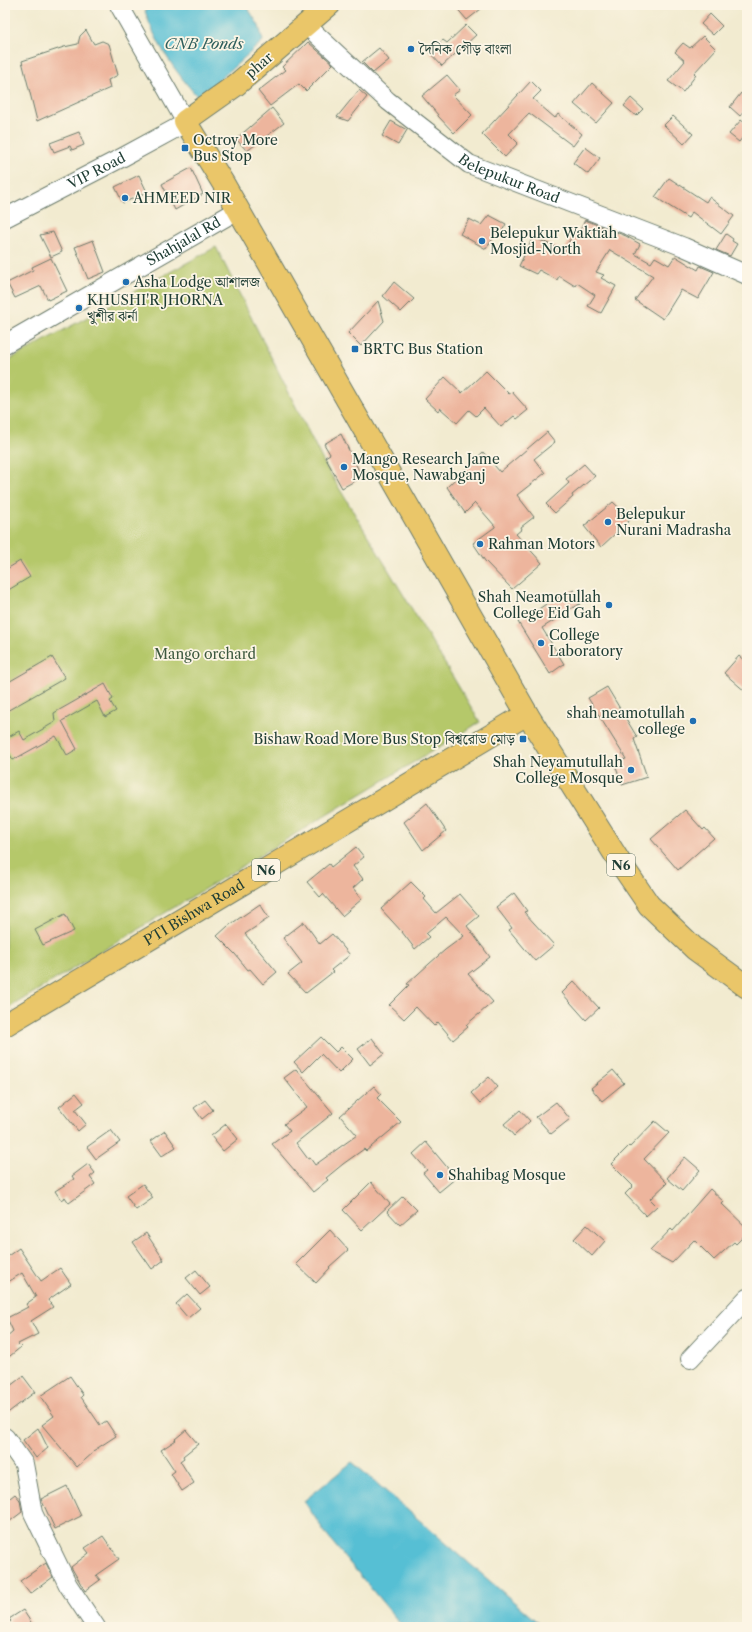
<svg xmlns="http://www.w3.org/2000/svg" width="752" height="1632" font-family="'Libre Caslon Text','Noto Serif Bengali',serif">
<rect width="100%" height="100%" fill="#fcf5e5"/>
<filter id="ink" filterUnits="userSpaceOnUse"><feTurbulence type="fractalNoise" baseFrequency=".025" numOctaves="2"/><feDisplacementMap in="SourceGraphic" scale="8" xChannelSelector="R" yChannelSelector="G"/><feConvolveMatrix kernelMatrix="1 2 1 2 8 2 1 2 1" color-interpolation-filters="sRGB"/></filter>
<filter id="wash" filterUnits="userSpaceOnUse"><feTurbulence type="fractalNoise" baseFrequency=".012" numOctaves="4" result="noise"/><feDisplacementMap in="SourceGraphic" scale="16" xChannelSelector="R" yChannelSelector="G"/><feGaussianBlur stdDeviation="0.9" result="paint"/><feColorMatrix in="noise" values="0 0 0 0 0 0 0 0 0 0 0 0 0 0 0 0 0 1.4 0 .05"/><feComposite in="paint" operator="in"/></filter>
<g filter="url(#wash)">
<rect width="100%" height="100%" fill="#f2ebd0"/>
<path fill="#b5c86b" stroke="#6a8250" d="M216,247l108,216 156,259 -475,288v-648z"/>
<g fill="#56bfd4" stroke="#3a7e84">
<path d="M153,5h93l13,21 4,15 -46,41 -20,14c-22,-24 -42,-54 -52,-85z"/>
<path d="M352,1462l191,165h-138l-6,-5 -71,-85 -24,-36z"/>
</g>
<g id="blocks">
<g fill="#edb59d">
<path d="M454,5h32l-19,15z"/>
<path d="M710,14l12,12 -9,9 -12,-11z"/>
<path d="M466,25l10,10 -34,31 -13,-14 14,-12 4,3z"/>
<path d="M86,30l8,14 8,-3 7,3 9,31 -10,5 2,8 -73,33 -15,-60 42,-14 14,-3 2,-8z"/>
<path d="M703,36l13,13 -22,24 2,2 -13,17 -15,-11 17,-20 -10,-9 8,-9 7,5z"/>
<path d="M308,42l25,22 -27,27 -7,-7 -29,22 -12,-15 27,-21 -3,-3z"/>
<path d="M379,48l10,12 -16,13 -11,-11z"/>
<path d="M447,75l13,15 -7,5 19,20 -18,18 -16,-17v-1l-16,-19z"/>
<path d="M531,81l10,10 -8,8 22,19 3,-4 24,20 -9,12 -44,-33 -20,21 9,9 -13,14 -23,-23z"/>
<path d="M592,83l22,20 -18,20 -22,-19z"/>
<path d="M359,90l8,7 -19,24 -11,-4z"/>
<path d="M741,93l6,5v10l-7,8 -10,-9z"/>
<path d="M631,98l12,11 -7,7 -12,-10z"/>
<path d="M272,108l12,15 -37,28 -11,-12z"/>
<path d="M673,116l20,18 -9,10 -20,-19z"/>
<path d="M741,120l6,5v7l-8,10 -10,-8z"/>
<path d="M391,121l16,9 -9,15 -16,-9z"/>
<path d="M79,132l5,13 -12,5 -2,-4 -16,6 -4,-9z"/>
<path d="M585,147l15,11 -12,16 -15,-11z"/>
<path d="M191,168l12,26 -28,16 -13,-26z"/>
<path d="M139,175l8,17 -24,11 -8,-16z"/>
<path d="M669,178l37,24 3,-5 25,19 -13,18 -29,-22 -4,6 -33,-21z"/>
<path d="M489,215l17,9 -5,9 -3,-2 -12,18 -26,-15 9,-15 12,6z"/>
<path d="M585,220l41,16 14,8 -5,10 16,9 4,-6 14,8 6,-9 23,14 2,-4 14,6 -16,27 -17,-9 -18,29 -28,-19 18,-24 -43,-26 -14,22 8,3 -3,3 15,8 -15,27 -13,-7 7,-11 -18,-12 -2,3 -16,-10 -2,4 -18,-10 -3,4 -17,-8 14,-29 31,14 9,-17 4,2z"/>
<path d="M53,232l9,20 -11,5 -11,-22z"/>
<path d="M726,234l7,5 -1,2 5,3 -7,12 -14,-6z"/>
<path d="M93,240l12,32 -17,7 -13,-32z"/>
<path d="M51,258l16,33 -19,9 -7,-14 -26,12 -8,-15 26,-13 -1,-3z"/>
<path d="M394,282l20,17 -13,13 -18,-16z"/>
<path d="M378,301l6,20 -23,25 -13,-13z"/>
<path d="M486,371l23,23 3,-2 16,18 -11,9 -3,-3 -13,11 -17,-19 -8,8 -7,-6 -12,13 -17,-15 -2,3 -13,-12 20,-22 17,16z"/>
<path d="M547,432l8,10 -21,17 11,14 -28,22 17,22 -13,10 1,2 -6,5 26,29 -30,26 -27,-28 -12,-18 22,-16v-1l-20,-23 -10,10 -18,-26 36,-35 17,20z"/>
<path d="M341,434l21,43 -20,11 -17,-31 5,-3 -6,-10z"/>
<path d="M584,464l11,12 -23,19 1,2 -18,16 -9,-9 23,-21 -3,-4z"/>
<path d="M613,502l18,17 -30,28 -17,-21z"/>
<path d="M20,561l10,16 -25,15v-22z"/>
<path d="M574,590l6,14 -20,10 1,2 -19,12 22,36 -14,10 -32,-52 14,-11 1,2 16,-11z"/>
<path d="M739,656l8,7v30l-23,-20z"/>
<path d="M52,657l13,21 -60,34v-28z"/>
<path d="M105,684l8,15 -3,2 6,10 -11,6 -8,-16 -35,20 15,28 -10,6 -11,-19 -43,24 -8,-14v-7l14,-8 5,9 31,-18 -1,-9z"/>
<path d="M607,687l30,50 -3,2 13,38 -25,8 -8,-23 12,-3 -38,-61z"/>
<path d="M427,803l19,28 -23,19 -19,-28z"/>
<path d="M685,810l18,20 2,-2 9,10 -36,32 -27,-31z"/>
<path d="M356,847l8,10 -11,9 10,13 -10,9 9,11 -20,17 -19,-22 -3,3 -13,-15 22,-18 2,3z"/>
<path d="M411,882l15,15 -2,2 12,14 24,-19 19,22 -12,10 23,31 -22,17 25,28 -27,23 2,2 -15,13 -15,-18 -4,4 -18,-19 -12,12 -15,-14 20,-20 -2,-1 22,-20 16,-14 19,-14 -18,-19 -20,17 3,3 -14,12 -13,-17 -21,-23z"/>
<path d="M514,893l13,18 -3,1 30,33 -19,16 -26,-31 3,-2 -16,-21z"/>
<path d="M260,904l9,14 -24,16 32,38 -14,12 -13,-15 -2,1 -13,-16 -18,-18 11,-10z"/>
<path d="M65,914l9,17 -31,14 -8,-15z"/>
<path d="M304,922l16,22 12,-10 18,21 -19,15 2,2 -27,21 -18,-19 14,-11 -19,-25z"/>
<path d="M574,981l25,27 -13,12 -24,-27z"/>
<path d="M321,1037l15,15 5,-5 12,12 -14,14 -18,-19 -18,18 -9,-10z"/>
<path d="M372,1038l12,16 -14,11 -12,-16z"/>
<path d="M296,1069l37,44 -37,30 12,16 2,-1 5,7 42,-30 -17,-19 34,-30 7,8 -4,4 24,24 -35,29 -2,-2 -21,15 -17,14 2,2 -15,12 -41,-48 18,-13 -6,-7 23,-17 -23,-29z"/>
<path d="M613,1070l11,13 -22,18 -11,-13z"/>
<path d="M489,1077l9,10 -18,16 -9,-10z"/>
<path d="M76,1093l8,10 -9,7 11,14 -8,7 -19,-24z"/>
<path d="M205,1100l8,10 -11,9 -8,-11z"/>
<path d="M556,1102l14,17 -19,15 -15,-17z"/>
<path d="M520,1110l10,11 -16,15 -10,-12z"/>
<path d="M655,1121l14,12 -25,26 23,24 -17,16 7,7 -11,10 -21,-22 8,-8 -22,-22 18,-18 1,1z"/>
<path d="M226,1124l12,15 -15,12 -12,-15z"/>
<path d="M111,1130l9,12 -24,17 -9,-12z"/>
<path d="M165,1131l11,16 -14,9 -11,-15z"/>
<path d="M426,1142l30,36 -17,14 -16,-19 4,-3 -14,-16z"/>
<path d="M685,1157l15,13 -18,21 -15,-13z"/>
<path d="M88,1164l7,9 -5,4 5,7 -26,19 -4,-6 -4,3 -6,-9 19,-12 -2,-3z"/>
<path d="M371,1182l19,22 -28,26 -19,-20z"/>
<path d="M143,1184l10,14 -17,12 -10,-14z"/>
<path d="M710,1189l14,13 -2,2 25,24v5l-11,11 -2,-2 -20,18 -20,-20 -22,23 -22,-12 21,-22 2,2z"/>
<path d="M403,1196l14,14 -17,15 -13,-14z"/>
<path d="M587,1225l18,16 -13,15 -18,-17z"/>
<path d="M330,1230l18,20 -19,17 1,1 -14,15 -20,-19z"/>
<path d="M146,1233l18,27 -12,9 -19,-27z"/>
<path d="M19,1248l22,33 19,-13 11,16 -23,16 5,7 -22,14 7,13 -20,10 3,3 -16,13v-22l8,-7 -6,-13 21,-11 -2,-3 10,-7 -14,-24 -17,11v-26z"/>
<path d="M196,1270l14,17 -10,8 -14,-17z"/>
<path d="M187,1294l13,14 -12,10 -12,-14z"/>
<path d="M23,1376l12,16 -30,23v-25z"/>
<path d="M70,1376l13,19 -2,2 19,28 6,-4 10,15 -23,15 1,1 -17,15 -35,-42 12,-9 -14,-20z"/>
<path d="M38,1428l10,20 -12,10 -13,-18z"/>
<path d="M186,1430l12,14 -15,12 1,2 -4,3 14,22 -12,8 -11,-17 4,-3 -14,-21 15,-10 -1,-1z"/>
<path d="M67,1486l14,30 -26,13 -14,-30z"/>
<path d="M15,1494l5,6 2,12 -17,13v-23z"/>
<path d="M103,1536l16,23 -23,16 4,5 -15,11 -14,-24 18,-14 -4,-5z"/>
<path d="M46,1563l7,14 -23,17 -10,-13z"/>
<path d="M23,1610l11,17h-29v-2l6,-4 -2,-2z"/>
</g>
</g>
</g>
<g filter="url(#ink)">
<use href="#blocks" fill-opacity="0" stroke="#697a6b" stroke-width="1"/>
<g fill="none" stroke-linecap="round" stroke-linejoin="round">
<defs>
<g id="minor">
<path id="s1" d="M306,25l82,76 81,63 215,83 63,28"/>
<path id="s2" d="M5,218l118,-61 57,-31 5,-5 -66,-116"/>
<path id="s3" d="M5,344l233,-134"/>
<path d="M690,1359l57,-61"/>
<path d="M5,1437l19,27 9,49 35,72 28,42"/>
</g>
<path id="major" d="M329,5l-93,80 -51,36 38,62 304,531"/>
<g id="highway">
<path id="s4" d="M5,1025l522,-311 94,150 28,41 46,44 52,38"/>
</g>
</defs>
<use href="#minor" stroke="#697a6b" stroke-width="20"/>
<use href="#major" stroke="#697a6b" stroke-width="24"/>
<use href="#highway" stroke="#697a6b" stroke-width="24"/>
<use href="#minor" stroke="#fff" stroke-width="18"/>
<use href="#major" stroke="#eac669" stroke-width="22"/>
<use href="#highway" stroke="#eac669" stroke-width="22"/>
</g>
</g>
<g fill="#1f6fb2" stroke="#fcf5e5" stroke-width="1.5">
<circle cx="411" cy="49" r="4"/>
<rect x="181" y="144" width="8" height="8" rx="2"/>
<circle cx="125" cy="198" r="4"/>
<circle cx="482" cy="241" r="4"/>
<circle cx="126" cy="282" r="4"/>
<circle cx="79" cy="308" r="4"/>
<rect x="351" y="345" width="8" height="8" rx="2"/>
<circle cx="344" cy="467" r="4"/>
<circle cx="608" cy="522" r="4"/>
<circle cx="480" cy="544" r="4"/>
<circle cx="609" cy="605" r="4"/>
<circle cx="541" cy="643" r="4"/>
<circle cx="693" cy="721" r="4"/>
<rect x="519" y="735" width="8" height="8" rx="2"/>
<circle cx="631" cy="770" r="4"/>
<circle cx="440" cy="1175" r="4"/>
</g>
<g text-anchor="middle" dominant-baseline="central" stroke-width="3.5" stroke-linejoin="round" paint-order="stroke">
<g fill="#fcf5e5" stroke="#617469" stroke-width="1">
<rect x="607" y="854" width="28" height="22" rx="3"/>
<rect x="252" y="859" width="28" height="22" rx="3"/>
</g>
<g font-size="13" font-weight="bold" fill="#1f3d34">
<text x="621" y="865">N6</text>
<text x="266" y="870">N6</text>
</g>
<g font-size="14" fill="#1f3d34" stroke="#fcf5e5" text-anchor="start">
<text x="419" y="49">দৈনিক গৌড় বাংলা</text>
<text x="193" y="140">Octroy More<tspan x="193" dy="16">Bus Stop</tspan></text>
<text x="133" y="198">AHMEED NIR</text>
<text x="490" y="233">Belepukur Waktiah<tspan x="490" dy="16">Mosjid-North</tspan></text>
<text x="134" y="282">Asha Lodge আশালজ</text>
<text x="87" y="300">KHUSHI'R JHORNA<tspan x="87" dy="16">খুশীর ঝর্না</tspan></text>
<text x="363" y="349">BRTC Bus Station</text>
<text x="352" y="459">Mango Research Jame<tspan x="352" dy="16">Mosque, Nawabganj</tspan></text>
<text x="616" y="514">Belepukur<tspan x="616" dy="16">Nurani Madrasha</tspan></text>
<text x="488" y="544">Rahman Motors</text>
<text x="601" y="597" text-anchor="end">Shah Neamotullah<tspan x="601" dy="16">College Eid Gah</tspan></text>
<text x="549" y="635">College<tspan x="549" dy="16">Laboratory</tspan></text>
<text x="685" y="713" text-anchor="end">shah neamotullah<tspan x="685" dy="16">college</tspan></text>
<text x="515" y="739" text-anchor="end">Bishaw Road More Bus Stop বিশ্বরোড মোড়</text>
<text x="623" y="762" text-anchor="end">Shah Neyamutullah<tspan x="623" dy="16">College Mosque</tspan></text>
<text x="448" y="1175">Shahibag Mosque</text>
</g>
<g font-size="14" fill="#1f3d34" stroke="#fcf5e5">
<text transform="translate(259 65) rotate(-41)">phar</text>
<text stroke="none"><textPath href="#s2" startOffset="103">VIP Road</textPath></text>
<text stroke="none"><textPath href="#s1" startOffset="257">Belepukur Road</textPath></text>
<text stroke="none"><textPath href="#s3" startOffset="206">Shahjalal Rd</textPath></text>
<text stroke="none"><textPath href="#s4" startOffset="220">PTI Bishwa Road</textPath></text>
</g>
<g font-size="14" fill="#3d593f" stroke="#fcf5e5">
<text x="205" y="654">Mango orchard</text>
</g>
<g font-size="15" font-style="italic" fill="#2d5e5c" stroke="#fcf5e5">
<text x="204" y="43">CNB Ponds</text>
</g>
</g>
<rect width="752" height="1632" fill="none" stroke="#fcf5e5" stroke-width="20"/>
</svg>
